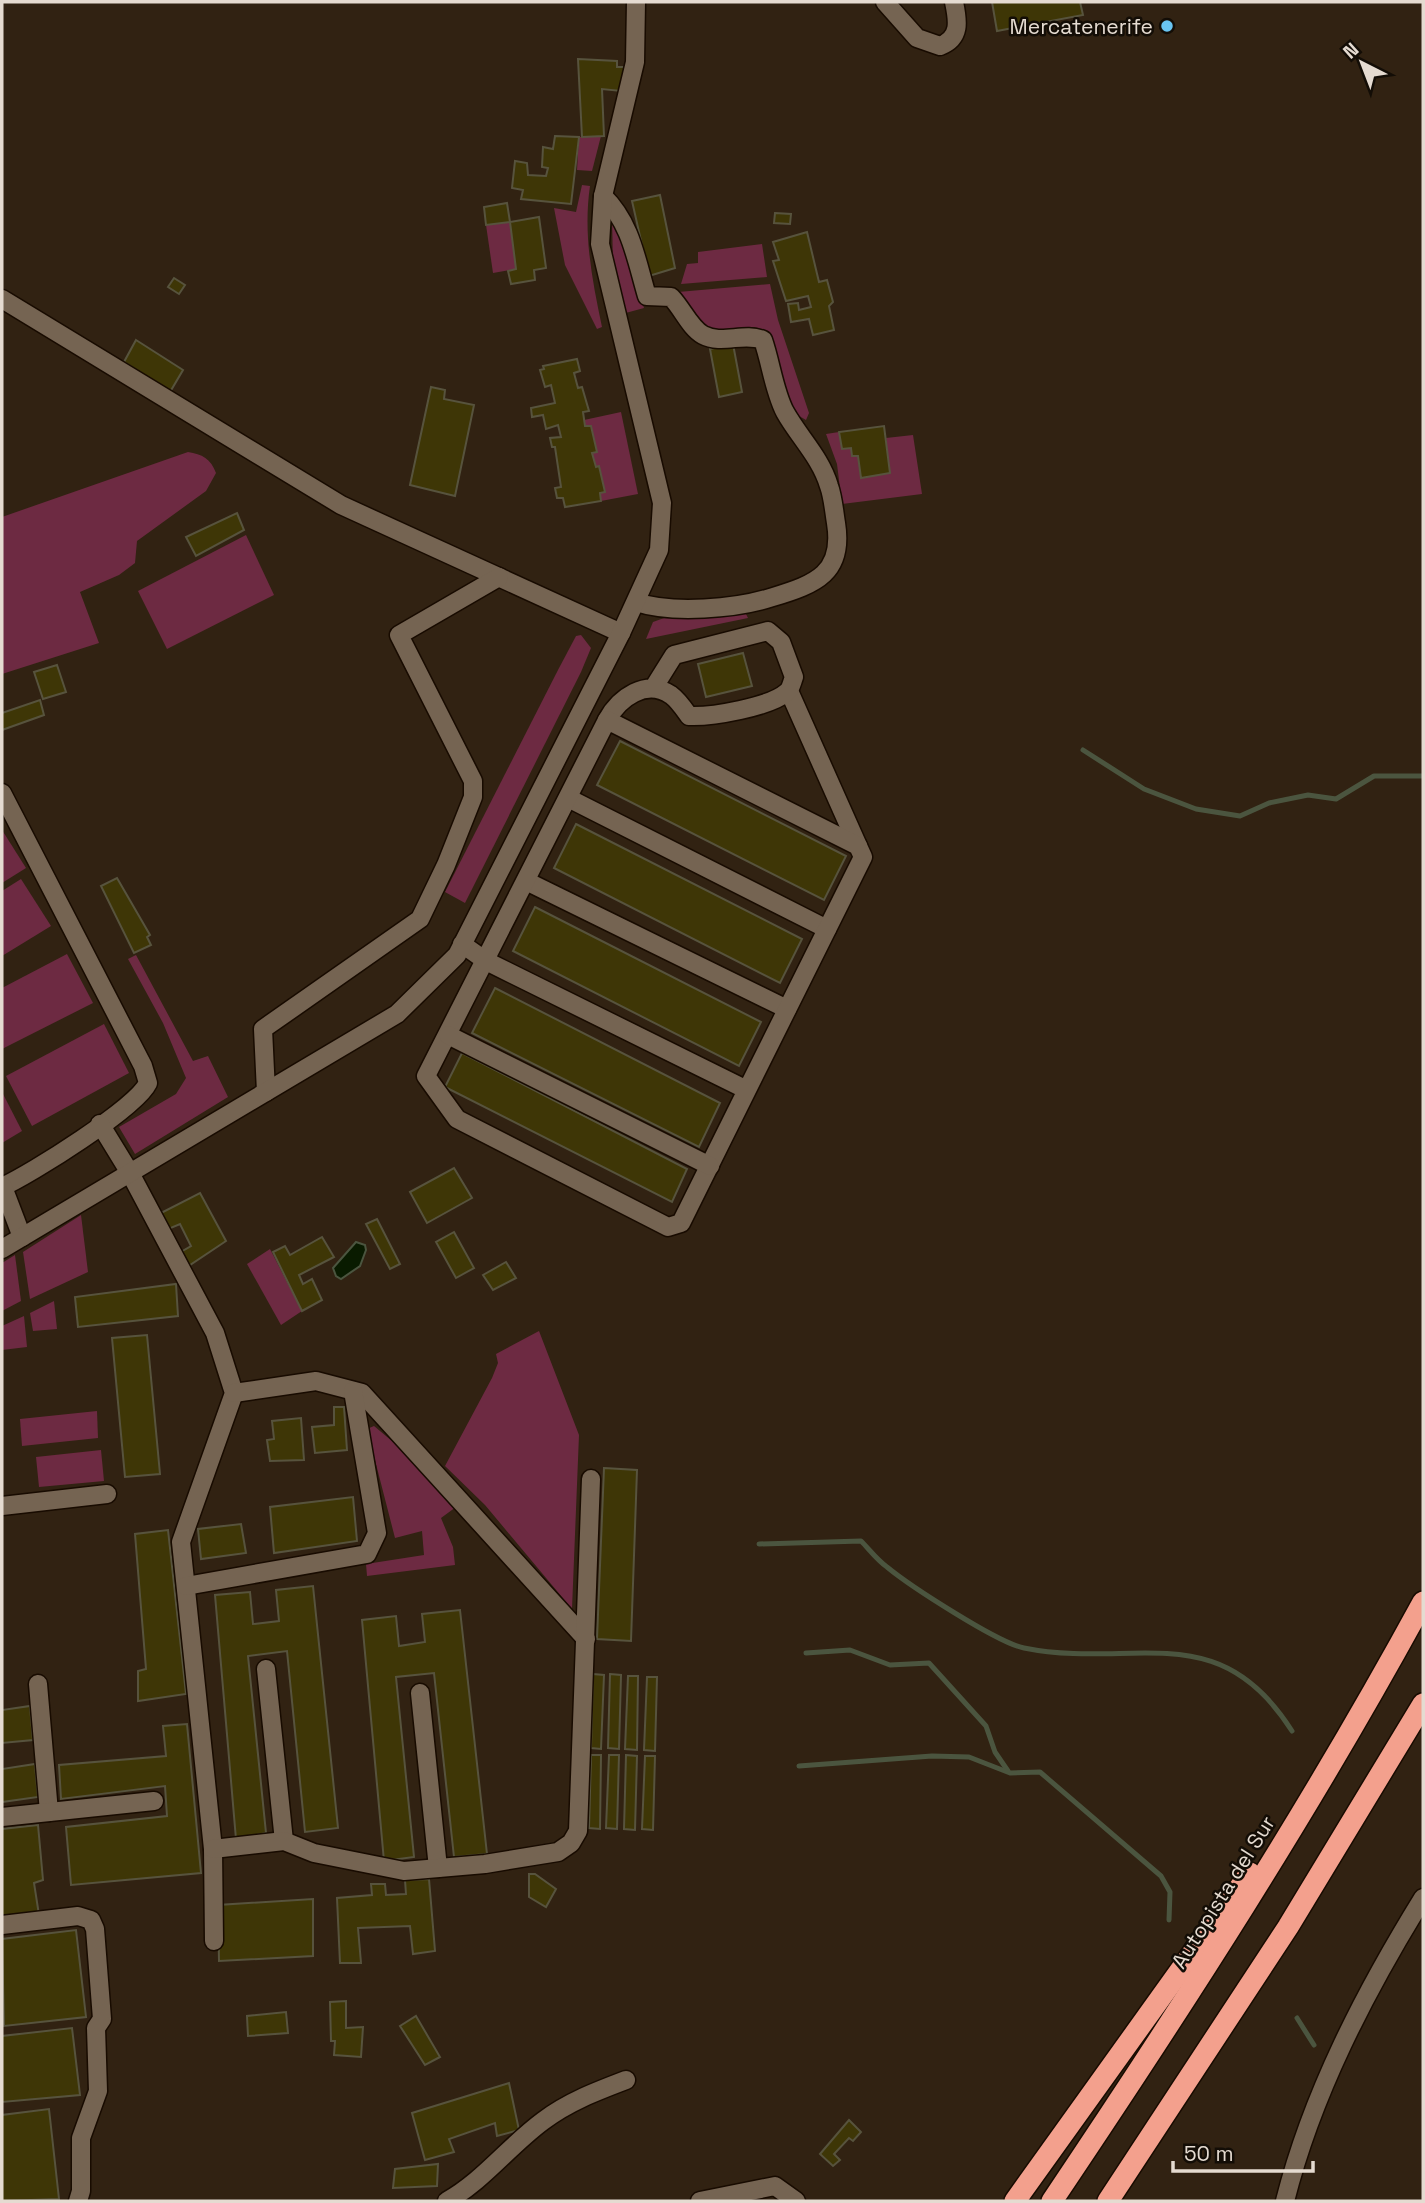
<svg xmlns="http://www.w3.org/2000/svg" width="1425" height="2203" font-family="'Space Grotesk',sans-serif">
<rect width="100%" height="100%" fill="#312212"/>
<g fill="#6d2a42">
<path d="M601,136l-9,35 -15,-1 2,-33z"/>
<path d="M582,185l8,1c-7,48 2,93 12,141l-5,2 -32,-64 -11,-57 22,4z"/>
<path d="M612,216h3l29,92 -22,6 -9,-47z"/>
<path d="M510,222l6,47 -23,4 -7,-48z"/>
<path d="M762,244l5,33 -86,7 6,-20 11,-1v-11z"/>
<path d="M770,284l8,36 31,93 -3,7 -12,-7 -26,-82 -14,-4 -45,5 -30,-34 -1,-6z"/>
<path d="M621,412l17,82 -37,7 -17,-81z"/>
<path d="M839,432l3,16h9l7,8 3,21 26,-34 -1,-5 27,-3 9,59 -80,10 -5,-40 -11,-30z"/>
<path d="M188,452c14,2 23,7 28,21l-10,18 -69,50 -2,22 -16,12 -39,17 19,51 -97,31v-157z"/>
<path d="M246,535l28,60 -107,54 -29,-58z"/>
<path d="M745,612l3,6 -102,21 7,-17 11,-4z"/>
<path d="M581,635l10,13 -10,24 -116,231 -20,-11 113,-222 18,-34z"/>
<path d="M2,830l24,38 -24,15z"/>
<path d="M21,879l30,47 -49,30v-65z"/>
<path d="M67,954l26,49 -91,46v-61z"/>
<path d="M136,955l57,106 15,-5 20,41 -93,57 -16,-27 57,-33 10,-16 -23,-55 -35,-64z"/>
<path d="M104,1024l25,49 -97,53 -26,-50z"/>
<path d="M2,1092l20,39 -20,12z"/>
<path d="M81,1215l7,57 -58,27 -7,-47z"/>
<path d="M270,1249l32,62 -21,14 -34,-61z"/>
<path d="M15,1255l6,46 -19,10v-48z"/>
<path d="M54,1301l3,28 -24,2 -3,-18z"/>
<path d="M24,1316l3,31 -25,3v-24z"/>
<path d="M539,1331l40,104 -7,174 -87,-104 -40,-39 47,-88 6,-15 -2,-9z"/>
<path d="M97,1411l1,27 -76,8 -2,-27z"/>
<path d="M374,1426l43,36 39,45 -15,11 12,29 2,18 -88,11 -1,-12 58,-9 -2,-24 -27,7 -28,-109z"/>
<path d="M101,1450l3,31 -65,6 -3,-30z"/>
</g>
<path fill="#091b00" stroke="#4b553f" stroke-width="2" d="M356,1242l9,3 1,5 -6,16 -19,13 -5,-3 -3,-8z"/>
<g fill="none" stroke-linecap="round" stroke-linejoin="round">
<g stroke="#4b553f" stroke-width="5">
<path d="M1083,750l61,39 52,20 44,7 29,-13 39,-8 28,4 38,-23h49"/>
<path d="M759,1544l102,-3c8,8 16,19 26,26 23,19 111,76 137,81 109,22 194,-34 268,83"/>
<path d="M806,1653l44,-3 40,15 39,-2 57,63 9,26 13,19"/>
<path d="M799,1766l133,-10 37,1 41,16 30,-1 121,104 9,16 -1,28"/>
<path d="M1297,2018l17,27"/>
</g>
</g>
<g fill="#3e3606" stroke="#57533d" stroke-width="2">
<path d="M992,2h88l3,13 -86,16z"/>
<path d="M578,59l39,2v6h8l-4,24 -19,-2 2,47 -22,1z"/>
<path d="M555,136l24,1 -8,67 -50,-5 2,-9 -11,-2 3,-27 12,2 1,12 18,1 2,-8 -6,-1 1,-20 10,2z"/>
<path d="M660,195l15,73 -26,8 -17,-75z"/>
<path d="M507,203l3,19 -24,3 -2,-18z"/>
<path d="M775,213l16,1 -1,10 -16,-1z"/>
<path d="M539,217l7,51 -12,2 1,10 -24,4 -3,-13 8,-2 -6,-47z"/>
<path d="M807,232l12,50 8,-2 6,22 -4,4 5,24 -21,5 -4,-16 -18,3 -3,-18 10,-1 1,7 12,-3 -3,-11 -22,5 -13,-40 6,-1 -6,-18z"/>
<path d="M174,278l11,7 -6,9 -11,-7z"/>
<path d="M136,340l47,30 -13,22 -46,-30z"/>
<path d="M733,344l9,48 -23,5 -9,-48z"/>
<path d="M577,359l3,12 -6,2 4,15 4,-1 7,24 -6,1 2,14h6l6,26 -5,1 4,14 3,-1 6,26 -5,1 1,8 -36,6 -2,-9h-6l-2,-10 6,-1 -6,-40h-3l-2,-9 11,-1 -3,-12 -12,4 -3,-14 -11,2 -1,-9 24,-5 -4,-18 -6,2 -5,-17 4,-1 -1,-3z"/>
<path d="M431,387l14,3 -1,9 30,6 -19,91 -45,-11z"/>
<path d="M884,426l6,47 -29,5 -3,-22h-6l-1,-8 -9,1 -3,-17z"/>
<path d="M237,513l7,17 -48,26 -10,-19z"/>
<path d="M743,653l9,33 -46,11 -8,-33z"/>
<path d="M57,665l9,27 -23,7 -9,-27z"/>
<path d="M40,700l4,15 -42,15v-17z"/>
<path d="M620,741l226,115 -22,44 -227,-115z"/>
<path d="M576,824l226,115 -22,44 -226,-115z"/>
<path d="M117,878l33,57 -3,2 4,8 -17,8 -33,-67z"/>
<path d="M535,907l226,115 -22,44 -226,-115z"/>
<path d="M495,988l225,115 -21,44 -227,-114z"/>
<path d="M462,1053l225,116 -15,33 -227,-115z"/>
<path d="M454,1168l18,30 -45,25 -17,-31z"/>
<path d="M200,1193l26,48 -39,26 -8,-14 12,-7 -11,-22 -14,6 -7,-16z"/>
<path d="M377,1219l23,45 -10,5 -24,-45z"/>
<path d="M454,1232l20,36 -18,10 -20,-36z"/>
<path d="M322,1237l12,20 -35,18 4,9 9,-5 10,21 -20,11 -29,-59 12,-6 5,9z"/>
<path d="M506,1262l10,16 -23,12 -10,-15z"/>
<path d="M176,1284l2,32 -100,11 -3,-30z"/>
<path d="M147,1335l13,139 -35,3 -13,-139z"/>
<path d="M334,1407h10l3,43 -32,3 -3,-26 22,-2z"/>
<path d="M301,1418l3,42 -34,1 -3,-21 7,-1 -2,-18z"/>
<path d="M604,1468l33,2 -6,171 -34,-2z"/>
<path d="M353,1497l4,44 -83,12 -4,-46z"/>
<path d="M241,1524l5,29 -45,6 -3,-30z"/>
<path d="M168,1530l18,164 -48,7v-30l8,-2 -11,-135z"/>
<path d="M313,1586l25,242 -33,4 -18,-181 -39,5 18,177 -30,6 -21,-244 35,-3 3,32 26,-3 -3,-31z"/>
<path d="M460,1610l27,244 -33,3 -20,-184 -38,4 18,180 -30,4 -22,-241 34,-4 3,30 26,-4 -3,-28z"/>
<path d="M593,1674l11,1 -3,74 -10,-1z"/>
<path d="M610,1674l11,1 -2,74 -11,-1z"/>
<path d="M628,1676h10l-1,74 -12,-1z"/>
<path d="M647,1677h10l-2,74 -11,-1z"/>
<path d="M30,1706l3,34 -31,3v-33z"/>
<path d="M187,1724l14,149 -130,12 -5,-58 101,-11 -2,-30 -104,13 -2,-34 107,-9 -3,-30z"/>
<path d="M591,1755h10l-1,74 -11,-1z"/>
<path d="M609,1755h10l-2,74 -11,-1z"/>
<path d="M626,1755l11,1 -2,74 -11,-1z"/>
<path d="M645,1756h10l-2,74 -11,-1z"/>
<path d="M35,1764l3,33 -36,5v-33z"/>
<path d="M38,1825l5,55 -9,3 5,32 -37,5v-91z"/>
<path d="M529,1874h6l21,15 -10,18 -17,-10z"/>
<path d="M429,1879l6,72 -22,3 -3,-28 -52,2 3,35h-21l-3,-65 35,-3 -1,-11h14l1,11 20,-1 -1,-14z"/>
<path d="M313,1899v57l-94,5 -1,-56z"/>
<path d="M76,1930l10,87 -82,9 -2,-87z"/>
<path d="M346,2001v27l17,-1 -2,30 -27,-2 1,-14h-4l-1,-39z"/>
<path d="M286,2012l2,21 -40,3 -1,-20z"/>
<path d="M416,2016l24,41 -15,8 -25,-39z"/>
<path d="M72,2028l8,67 -78,7v-66z"/>
<path d="M509,2083l10,47 -22,6 -2,-13 -46,16 5,13 -29,8 -13,-47z"/>
<path d="M49,2109l10,90 -57,2v-86z"/>
<path d="M849,2120l12,12 -8,9 -4,-3 -15,16 6,6 -7,6 -13,-12z"/>
<path d="M438,2164l-1,22 -44,2 2,-19z"/>
</g>
<g fill="none" stroke-linecap="round" stroke-linejoin="round">
<defs>
<g id="minor">
<path d="M885,2l32,36 23,8c21,-8 18,-25 14,-44"/>
<path d="M603,196c28,27 33,63 44,100l24,1c11,11 19,31 32,38 19,10 41,-3 60,5 8,23 11,51 22,72 14,25 36,46 44,74 4,11 5,25 7,37 8,50 -20,61 -63,74 -37,12 -101,17 -137,5"/>
<path d="M2,299l339,206 280,128"/>
<path d="M789,691l69,155"/>
<path d="M607,720c12,-22 39,-42 64,-25 7,5 13,14 18,21 23,1 81,-9 98,-24 4,-3 5,-10 7,-15l-13,-35 -13,-11 -94,24 -20,32"/>
<path d="M2,793l141,273 5,17c-12,25 -117,91 -146,104"/>
<path d="M568,798l259,131"/>
<path d="M526,881l261,128"/>
<path d="M462,944l24,17 261,129 116,-233 -5,-11 -251,-126 -181,356 31,43 211,108 13,-4 66,-133"/>
<path d="M448,1035l262,131"/>
<path d="M266,1092l-3,-63 157,-110 26,-54 27,-68v-16l-74,-146 100,-58"/>
<path d="M100,1124l30,49 85,160 19,60 -53,149 32,307 1,92"/>
<path d="M3,1187l19,50"/>
<path d="M2,1249l395,-235 60,-59 164,-322 38,-83 3,-47 -62,-259 3,-48 32,-134 1,-60"/>
<path d="M234,1393l82,-12 46,12 224,246"/>
<path d="M2,1506l105,-12"/>
<path d="M186,1586l181,-32 10,-21 -24,-142"/>
<path d="M266,1669l18,172"/>
<path d="M38,1684l11,128"/>
<path d="M420,1693l18,175"/>
<path d="M2,1817l152,-16"/>
<path d="M213,1849l71,-8 30,12 90,18 81,-7 73,-12 13,-9 7,-12 13,-352"/>
<path d="M2,1925l76,-9 13,4 4,9 7,90 -6,9 2,63 -17,47v53l-3,10"/>
<path d="M447,2201c36,-20 62,-55 96,-80 25,-19 54,-30 83,-41"/>
<path d="M700,2201l75,-15 21,15"/>
<path d="M1285,2201c27,-107 80,-209 138,-303"/>
</g>
<g id="highway">
<path d="M1015,2201l235,-328"/>
<path d="M1052,2201c131,-195 259,-393 371,-599"/>
<path d="M1108,2201l180,-274 135,-223"/>
</g>
</defs>
<use href="#minor" stroke="#180b00" stroke-width="21"/>
<use href="#highway" stroke="#180b00" stroke-width="24"/>
<use href="#minor" stroke="#756452" stroke-width="18"/>
<use href="#highway" stroke="#f3a08d" stroke-width="21"/>
</g>
<circle fill="#69c4f1" stroke="#130d06" stroke-width="2.5" cx="1167" cy="26" r="7"/>
<g text-anchor="middle" dominant-baseline="central" stroke-width="5" stroke-linejoin="round" paint-order="stroke">
<g font-size="21" fill="#e5dbd1" stroke="#130d06" text-anchor="end">
<text x="1153" y="26">Mercatenerife</text>
</g>
<g font-size="21" fill="#e5dbd1" stroke="#130d06">
<text transform="translate(1223 1892) rotate(-58)">Autopista del Sur</text>
</g>
</g>
<rect width="1425" height="2203" fill="none" stroke="#e5dbd1" stroke-width="7"/>
<g transform="translate(1362 63) rotate(318)" stroke="#130d06" stroke-width="5" paint-order="stroke">
<path d="M0-5L12 26L0 18L-12 26Z" fill="#e5dbd1"/>
<text y="-10" font-size="19" font-weight="bold" text-anchor="middle" fill="#e5dbd1">N</text>
</g>
<path d="M1173 2161v10h140v-10" fill="none" stroke="#e5dbd1" stroke-width="3.5"/>
<text x="1184" y="2161" font-size="21" fill="#e5dbd1" stroke="#130d06" stroke-width="5" paint-order="stroke">50 m</text>
</svg>
